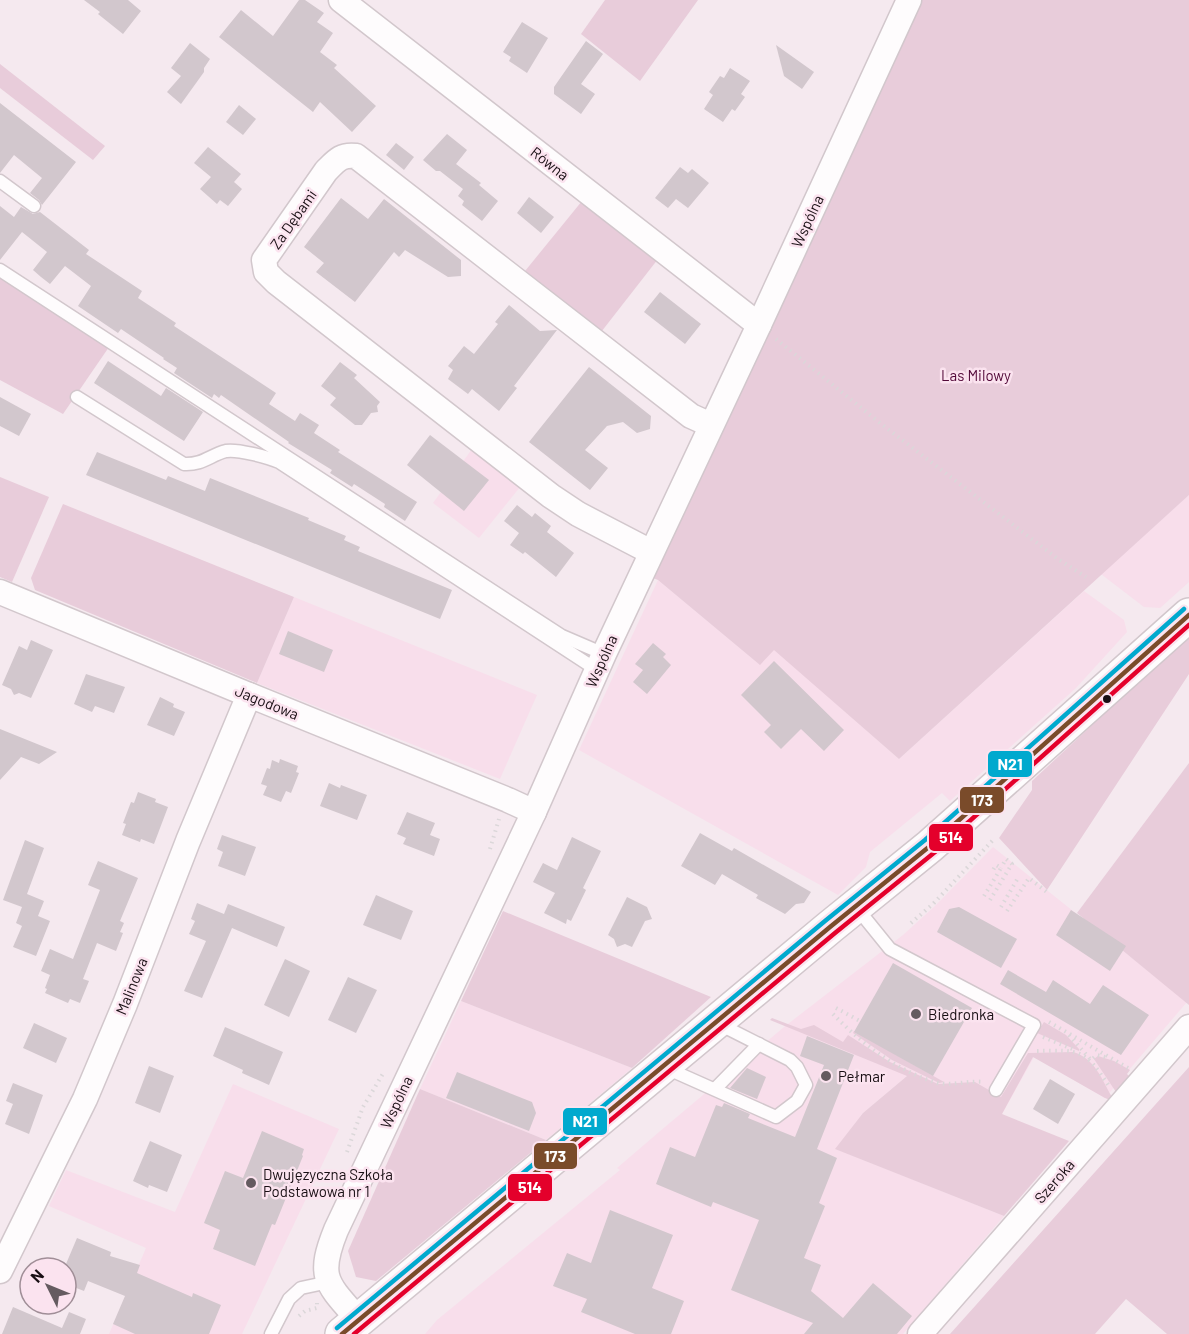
<svg xmlns="http://www.w3.org/2000/svg" width="1189" height="1334" font-family="Barlow,sans-serif">
<rect width="100%" height="100%" fill="#f5e9ef"/>
<g fill="#f8deeb">
<path d="M472,449l48,38 -41,51 -46,-35z"/>
<path d="M1189,495v87l-29,26 -16,-1 -43,-33z"/>
<path d="M658,580l101,84 15,-15 125,110 185,-168 40,29 3,12 -51,56 -126,113 -8,-8 -72,59 -4,15 -28,28 -259,-145z"/>
<path d="M294,597l243,98 -37,84 -243,-96z"/>
<path d="M993,847l194,155 -82,96 -71,-41 -32,57 -95,-38 -44,37 -27,36 168,67 -101,118h-478l12,-14 183,-150 -3,-2 42,-36 125,-105 119,-92 32,-29z"/>
<path d="M461,1001l171,67 -86,72 -126,-51z"/>
<path d="M233,1084l106,45 -97,205h-133l37,-86 -97,-42 17,-36 109,42z"/>
</g>
<g fill="#e8ccda">
<path d="M605,0h93l-58,81 -59,-47z"/>
<path d="M917,0h272v495l-290,264 -125,-109 -14,15 -102,-85 -10,-4z"/>
<path d="M0,64l105,82 -12,14 -93,-72z"/>
<path d="M582,201l76,58 -60,77 -77,-60z"/>
<path d="M0,276l109,71 -46,67 -63,-34z"/>
<path d="M0,477l49,20 -37,85 -12,-5z"/>
<path d="M63,504l231,93 -37,86 -222,-93 -4,-12z"/>
<path d="M1189,630v44l-142,216 -48,-52 33,-48v-9l100,-93z"/>
<path d="M1189,763v242l-112,-92z"/>
<path d="M503,911l208,86 -79,71 -171,-67z"/>
<path d="M772,1018l29,11 13,-4 29,17 5,-7 42,27 48,22 37,-2 26,15 27,-44 45,-1c22,6 29,28 39,45l-2,3 -5,-2 -72,-41 -31,57 67,27 -65,75 -169,-67 28,-36 44,-37 -137,-56z"/>
<path d="M1044,1022l22,13 13,14v2l-42,-18z"/>
<path d="M854,1031l90,51 -5,1 -47,-23 -39,-27z"/>
<path d="M1098,1056l16,5 16,9 -3,4 3,3 -14,15 -22,-33z"/>
<path d="M1189,1067v267h-22l-41,-35 -31,35h-145z"/>
<path d="M420,1089l126,51 -170,141 -20,-4 -8,-26z"/>
</g>
<g fill="#d2c7cd">
<path d="M84,0h44l13,11 -18,23 -25,-20 2,-2z"/>
<path d="M299,0h6l19,13 -7,9 16,11 -13,19 17,13 -3,3 42,38 -24,26 -32,-30 -7,10 -94,-75 22,-27 32,26z"/>
<path d="M522,22l26,16 -21,35 -18,-12 2,-4 -8,-5z"/>
<path d="M586,41l17,13 -22,30 14,10 -14,20 -27,-20v-7z"/>
<path d="M190,43l20,16 -6,9v4l-23,32 -14,-12 14,-16 -10,-8z"/>
<path d="M776,45l38,27 -12,17 -18,-13z"/>
<path d="M730,68l20,13 -9,13 4,3 -10,14 -3,-2 -9,13 -19,-13 9,-14 -4,-3 11,-16 4,2z"/>
<path d="M0,103l76,59 -34,43 -3,-5 -9,-7 12,-15 -28,-23 -14,18z"/>
<path d="M239,105l17,14 -13,16 -17,-13z"/>
<path d="M447,134l20,16 -11,14 25,19 -2,2 19,16 -16,20 -20,-16 2,-4 -6,-5 5,-7 -23,-18h-4l-13,-11z"/>
<path d="M396,143l18,14 -10,13 -18,-15z"/>
<path d="M208,147l33,27 -7,8 8,7 -14,17 -8,-6 -3,4 -17,-15 11,-12 -17,-14z"/>
<path d="M680,167l8,6 4,-4 17,14 -21,25 -12,-9 -8,9 -13,-10z"/>
<path d="M529,197l25,20 -13,16 -24,-20z"/>
<path d="M341,198l27,21 16,-20 77,61v16l-13,1 -43,-27 -6,7 -5,-5 -39,50 -39,-30 8,-9 -20,-16z"/>
<path d="M0,206l14,11 7,-10 12,7 7,-2 49,38 -3,4 56,37 -4,7 38,25 -2,3 102,67 -7,11 26,17 5,-8 19,12 -5,8 26,17 -2,2 79,50 -12,19 -21,-14 1,-3 -31,-20 -2,3 -22,-14 2,-3 -44,-27 1,-1 -68,-47 -2,3 -5,-4 -2,4 -38,-25 3,-5 -14,-9 1,-1 -43,-29 -3,4 -40,-27 13,-20 -26,-20 -15,18 -9,-7 -8,-7 14,-18 -25,-20 -22,28z"/>
<path d="M660,292l41,32 -16,20 -41,-32z"/>
<path d="M509,305l31,26 17,-1 -43,56 3,2 -18,23 -27,-22 -4,5 -20,-15 5,-9 -5,-4 16,-20 10,8 24,-30 -3,-2z"/>
<path d="M108,361l53,35 5,-8 37,24 -19,29 -90,-58z"/>
<path d="M340,362l17,13 -3,3 26,24 -3,4 1,6 -7,1 -9,12h-7l-25,-20 6,-7 -15,-12z"/>
<path d="M589,367l62,49 -1,13 -13,4 -14,-11 -16,4 -22,24 23,18 -18,22 -61,-48z"/>
<path d="M0,397l31,17 -12,22 -19,-10z"/>
<path d="M430,435l59,45 -25,31 -57,-46z"/>
<path d="M97,452l69,28 2,-4 37,15 5,-13 99,40 -1,2 38,16 -2,4 16,7 -2,4 94,39 -12,29 -354,-144z"/>
<path d="M517,505l15,12 3,-4 16,13 -4,6 27,21 -18,24 -31,-25 -2,2 -13,-9 9,-12 -15,-12z"/>
<path d="M288,631l45,19 -9,22 -45,-18z"/>
<path d="M31,640l22,10 -22,48 -12,-5 -5,2 -3,-6 -9,-4 17,-39 8,4z"/>
<path d="M653,643l13,11 -3,3 8,8 -24,29 -14,-12 10,-12 -8,-6z"/>
<path d="M774,661l70,69 -20,21 -23,-22 -20,20 -17,-17 7,-7 -30,-30z"/>
<path d="M86,674l39,13 -11,26 -19,-7 -3,6 -18,-8z"/>
<path d="M160,697l14,7 -1,3 12,5 -11,24 -27,-11z"/>
<path d="M0,729l57,23 -18,12 -18,-7 -21,23z"/>
<path d="M280,759l18,7 -2,6 3,1 -8,20 -5,-2 -5,11 -18,-7 4,-9 -6,-2 6,-16 3,1 2,-9 7,3z"/>
<path d="M329,783l11,5 1,-3 26,10 -10,25 -37,-14z"/>
<path d="M138,792l18,7 -1,3 13,5 -14,37 -13,-5 -1,3 -18,-7 4,-11 -3,-1 8,-21 3,1z"/>
<path d="M407,812l28,11 -5,12 10,4 -6,17 -31,-12 3,-6 -9,-4z"/>
<path d="M700,833l32,18 2,-3 77,44 -7,11 -8,1 -11,10 -29,-16 2,-3 -36,-21 -7,11 -34,-19z"/>
<path d="M222,835l34,12 -11,29 -27,-10 5,-14 -6,-3z"/>
<path d="M572,837l29,14 -18,37 3,2 -15,31 -4,-2 -1,5 -22,-11 11,-20 -22,-11 10,-19 14,7z"/>
<path d="M25,840l19,8 -17,46 17,7 -6,15 12,5 -14,35 -23,-9 9,-21 -6,-3 6,-16 -19,-7z"/>
<path d="M98,861l40,17 -18,43 4,2 -4,9 3,1 -7,18 -19,-8 -14,36 6,2 -9,22 -10,-4 -2,4 -23,-10 2,-4 -2,-1 5,-13 -9,-4 9,-22 23,10 27,-69 -12,-5z"/>
<path d="M376,895l37,16 -12,29 -38,-15z"/>
<path d="M627,897l20,10 5,12 -7,2 -13,26 -7,-3 -8,3 -3,-8 -6,-4z"/>
<path d="M197,903l27,11 4,-10 57,23 -8,20 -45,-19 -30,70 -18,-7 22,-50 -17,-7 6,-13 -4,-2z"/>
<path d="M959,907l58,32 -16,29 -64,-36 12,-23z"/>
<path d="M1071,910l55,36 -16,25 -54,-36z"/>
<path d="M285,959l25,12 -21,46 -25,-12z"/>
<path d="M893,963l79,45 -39,68 -79,-44z"/>
<path d="M1008,970l38,22 7,-12 37,24 13,-19 46,30 -28,40 -121,-71z"/>
<path d="M348,977l29,13 -21,43 -28,-13z"/>
<path d="M34,1023l33,15 -11,25 -33,-15z"/>
<path d="M225,1027l58,25 -14,33 -27,-12 1,-3 -30,-14z"/>
<path d="M807,1036l47,19 -37,94 20,9 -18,45 6,3 -21,52 17,7 -10,26 32,27 30,-35 39,33 -15,18h-93l9,-11 -82,-33 28,-70 -46,-18 -2,5 -55,-23 14,-37 25,10 21,-52 6,2 2,-4 26,11 -2,4 47,19 29,-72 -24,-9z"/>
<path d="M149,1066l25,10 -14,37 -25,-10z"/>
<path d="M747,1068l19,9 -9,22 -27,-11z"/>
<path d="M457,1072l75,30 4,11 -7,18 -83,-33z"/>
<path d="M1050,1079l25,15 -17,30 -25,-15z"/>
<path d="M13,1083l30,12 -14,39 -24,-10 8,-20 -7,-3z"/>
<path d="M262,1131l42,18 -2,6 1,1 -28,69 -3,-1 -17,42 -42,-17 7,-19 -16,-7 21,-52 18,7z"/>
<path d="M150,1141l32,14 -15,37 -18,-7 -1,3 -15,-7z"/>
<path d="M610,1210l63,25 -21,53 32,13 -13,33h-36l-54,-22 6,-13 -34,-13 14,-33 24,10z"/>
<path d="M77,1238l34,14 -1,4 30,9 -3,8 55,24 1,-4 28,12 -12,29h-74l-22,-10 12,-28 -37,-15 -4,10 -18,-7v-20z"/>
<path d="M13,1307l49,21 7,-16 17,7 -6,15h-78z"/>
</g>
<g fill="none" stroke-linecap="round" stroke-linejoin="round">
<defs>
<g id="lane">
<path d="M0,181l34,25"/>
<path d="M0,270l562,366 42,18"/>
<path d="M77,397l107,67c19,1 26,-9 42,-13 11,-2 42,6 53,11l318,208"/>
<path d="M856,907l34,42 144,76 -38,65"/>
<path d="M666,1068l110,49 21,-16 9,-16 -9,-18 -7,-7 -73,-37"/>
<path d="M715,1089l44,-45"/>
<path d="M271,1334l18,-35 12,-11 28,-6"/>
</g>
<g id="street">
<path d="M341,0l418,325"/>
<path d="M651,552l-73,-38 -27,-18 -275,-214 -10,-10 -2,-12 62,-89c10,-10 15,-17 30,-15l335,260 20,9"/>
<path d="M0,592l249,103 259,105 26,12"/>
<path d="M0,1271l85,-172 40,-95 63,-163 61,-146"/>
<path d="M358,1319c-32,-36 -41,-42 -22,-89l198,-418 70,-158 155,-329 150,-325"/>
<path d="M920,1334l269,-307"/>
</g>
<path id="secondary" d="M342,1334l488,-407 100,-81 259,-231"/>
</defs>
<use href="#lane" stroke="#d2c7cc" stroke-width="15"/>
<use href="#street" stroke="#d2c7cc" stroke-width="27"/>
<use href="#secondary" stroke="#d2c7cc" stroke-width="36"/>
<g stroke="#dbd7d9" stroke-width="4" stroke-dasharray="1.5 4.5" stroke-linecap="butt">
<path d="M776,339l104,84 178,136 28,18"/>
<path d="M490,849l9,-30"/>
<path d="M984,896l17,-28 -5,-3 -3,5"/>
<path d="M990,900l22,-36 -6,-5 -5,9"/>
<path d="M1001,907l17,-29"/>
<path d="M1007,911l22,-33 19,15"/>
<path d="M911,923l22,-19 61,-65"/>
<path d="M836,1008l24,13"/>
<path d="M833,1014c28,29 65,58 105,69 14,3 31,-3 46,-1"/>
<path d="M1049,1022l79,46"/>
<path d="M1069,1035l22,25 6,-5 12,3"/>
<path d="M1043,1037l32,13"/>
<path d="M1037,1051c45,-1 47,-2 72,35"/>
<path d="M347,1152l16,-45 21,-35"/>
<path d="M299,1316l6,-5 12,-3v-5"/>
</g>
<use href="#lane" stroke="#fefcfd" stroke-width="12"/>
<use href="#street" stroke="#fefcfd" stroke-width="24"/>
<use href="#secondary" stroke="#fefcfd" stroke-width="33"/>
<defs>
<path id="bus-1" d="M342,1334l488,-407 100,-81 259,-231"/>
<path id="bus-2" d="M354,1334l481,-401 100,-81 254,-227"/>
<path id="bus-3" d="M337,1328l488,-407 100,-81 259,-231"/>
</defs>
<use href="#bus-1" stroke="#fbe3ef" stroke-width="9"/>
<use href="#bus-2" stroke="#fbe3ef" stroke-width="9"/>
<use href="#bus-3" stroke="#fbe3ef" stroke-width="9"/>
<use href="#bus-1" stroke="#7a4b2a" stroke-width="4.5"/>
<use href="#bus-2" stroke="#e4002b" stroke-width="4.5"/>
<use href="#bus-3" stroke="#00a9ce" stroke-width="4.5"/>
</g>
<circle fill="#180e13" stroke="#fbe3ef" stroke-width="2" cx="1107" cy="699" r="5"/>
<g fill="#655b60" stroke="#fbe3ef" stroke-width="2">
<circle cx="916" cy="1014" r="6"/>
<circle cx="826" cy="1076" r="6"/>
<circle cx="251" cy="1183" r="6"/>
</g>
<g text-anchor="middle" dominant-baseline="central" stroke-width="5" stroke-linejoin="round" paint-order="stroke">
<g font-size="15" fill="#180e13" stroke="#fbe3ef">
<text transform="translate(550 163) rotate(38)">Równa</text>
<text transform="translate(293 219) rotate(-55)">Za Dębami</text>
<text transform="translate(807 221) rotate(-65)">Wspólna</text>
<text transform="translate(601 661) rotate(-66)">Wspólna</text>
<text transform="translate(267 702) rotate(22)">Jagodowa</text>
<text transform="translate(131 986) rotate(-68)">Malinowa</text>
<text transform="translate(396 1102) rotate(-65)">Wspólna</text>
<text transform="translate(1054 1181) rotate(-49)">Szeroka</text>
</g>
<g font-size="15" fill="#520838" stroke="#fbe3ef">
<text x="976" y="375">Las Milowy</text>
</g>
<g font-size="15" fill="#180e13" stroke="#fbe3ef" text-anchor="start">
<text x="928" y="1014">Biedronka</text>
<text x="838" y="1076">Pełmar</text>
<text x="263" y="1174">Dwujęzyczna Szkoła<tspan x="263" dy="17">Podstawowa nr 1</tspan></text>
</g>
</g>
<g stroke="#fbe3ef" stroke-width="2">
<rect x="987" y="750" width="46" height="28" rx="6" fill="#00a9ce"/>
<rect x="959" y="786" width="46" height="28" rx="6" fill="#7a4b2a"/>
<rect x="928" y="823" width="46" height="29" rx="6" fill="#e4002b"/>
<rect x="562" y="1107" width="46" height="29" rx="6" fill="#00a9ce"/>
<rect x="533" y="1142" width="45" height="28" rx="6" fill="#7a4b2a"/>
<rect x="507" y="1173" width="46" height="29" rx="6" fill="#e4002b"/>
</g>
<g font-size="16" text-anchor="middle" font-weight="bold" fill="#fff">
<text x="1010" y="770">N21</text>
<text x="982" y="806">173</text>
<text x="951" y="843">514</text>
<text x="585" y="1127">N21</text>
<text x="555" y="1162">173</text>
<text x="530" y="1193">514</text>
</g>
<g transform="translate(48 1286) rotate(313)"><circle r="28" fill="#fbe3ef" stroke="#a08e97" stroke-width="1.5"/>
<path d="M0-4.5L10 22L0 15L-10 22Z" fill="#655b60"/>
<text y="-9" font-size="16" font-weight="bold" text-anchor="middle" fill="#180e13">N</text>
</g>
</svg>
